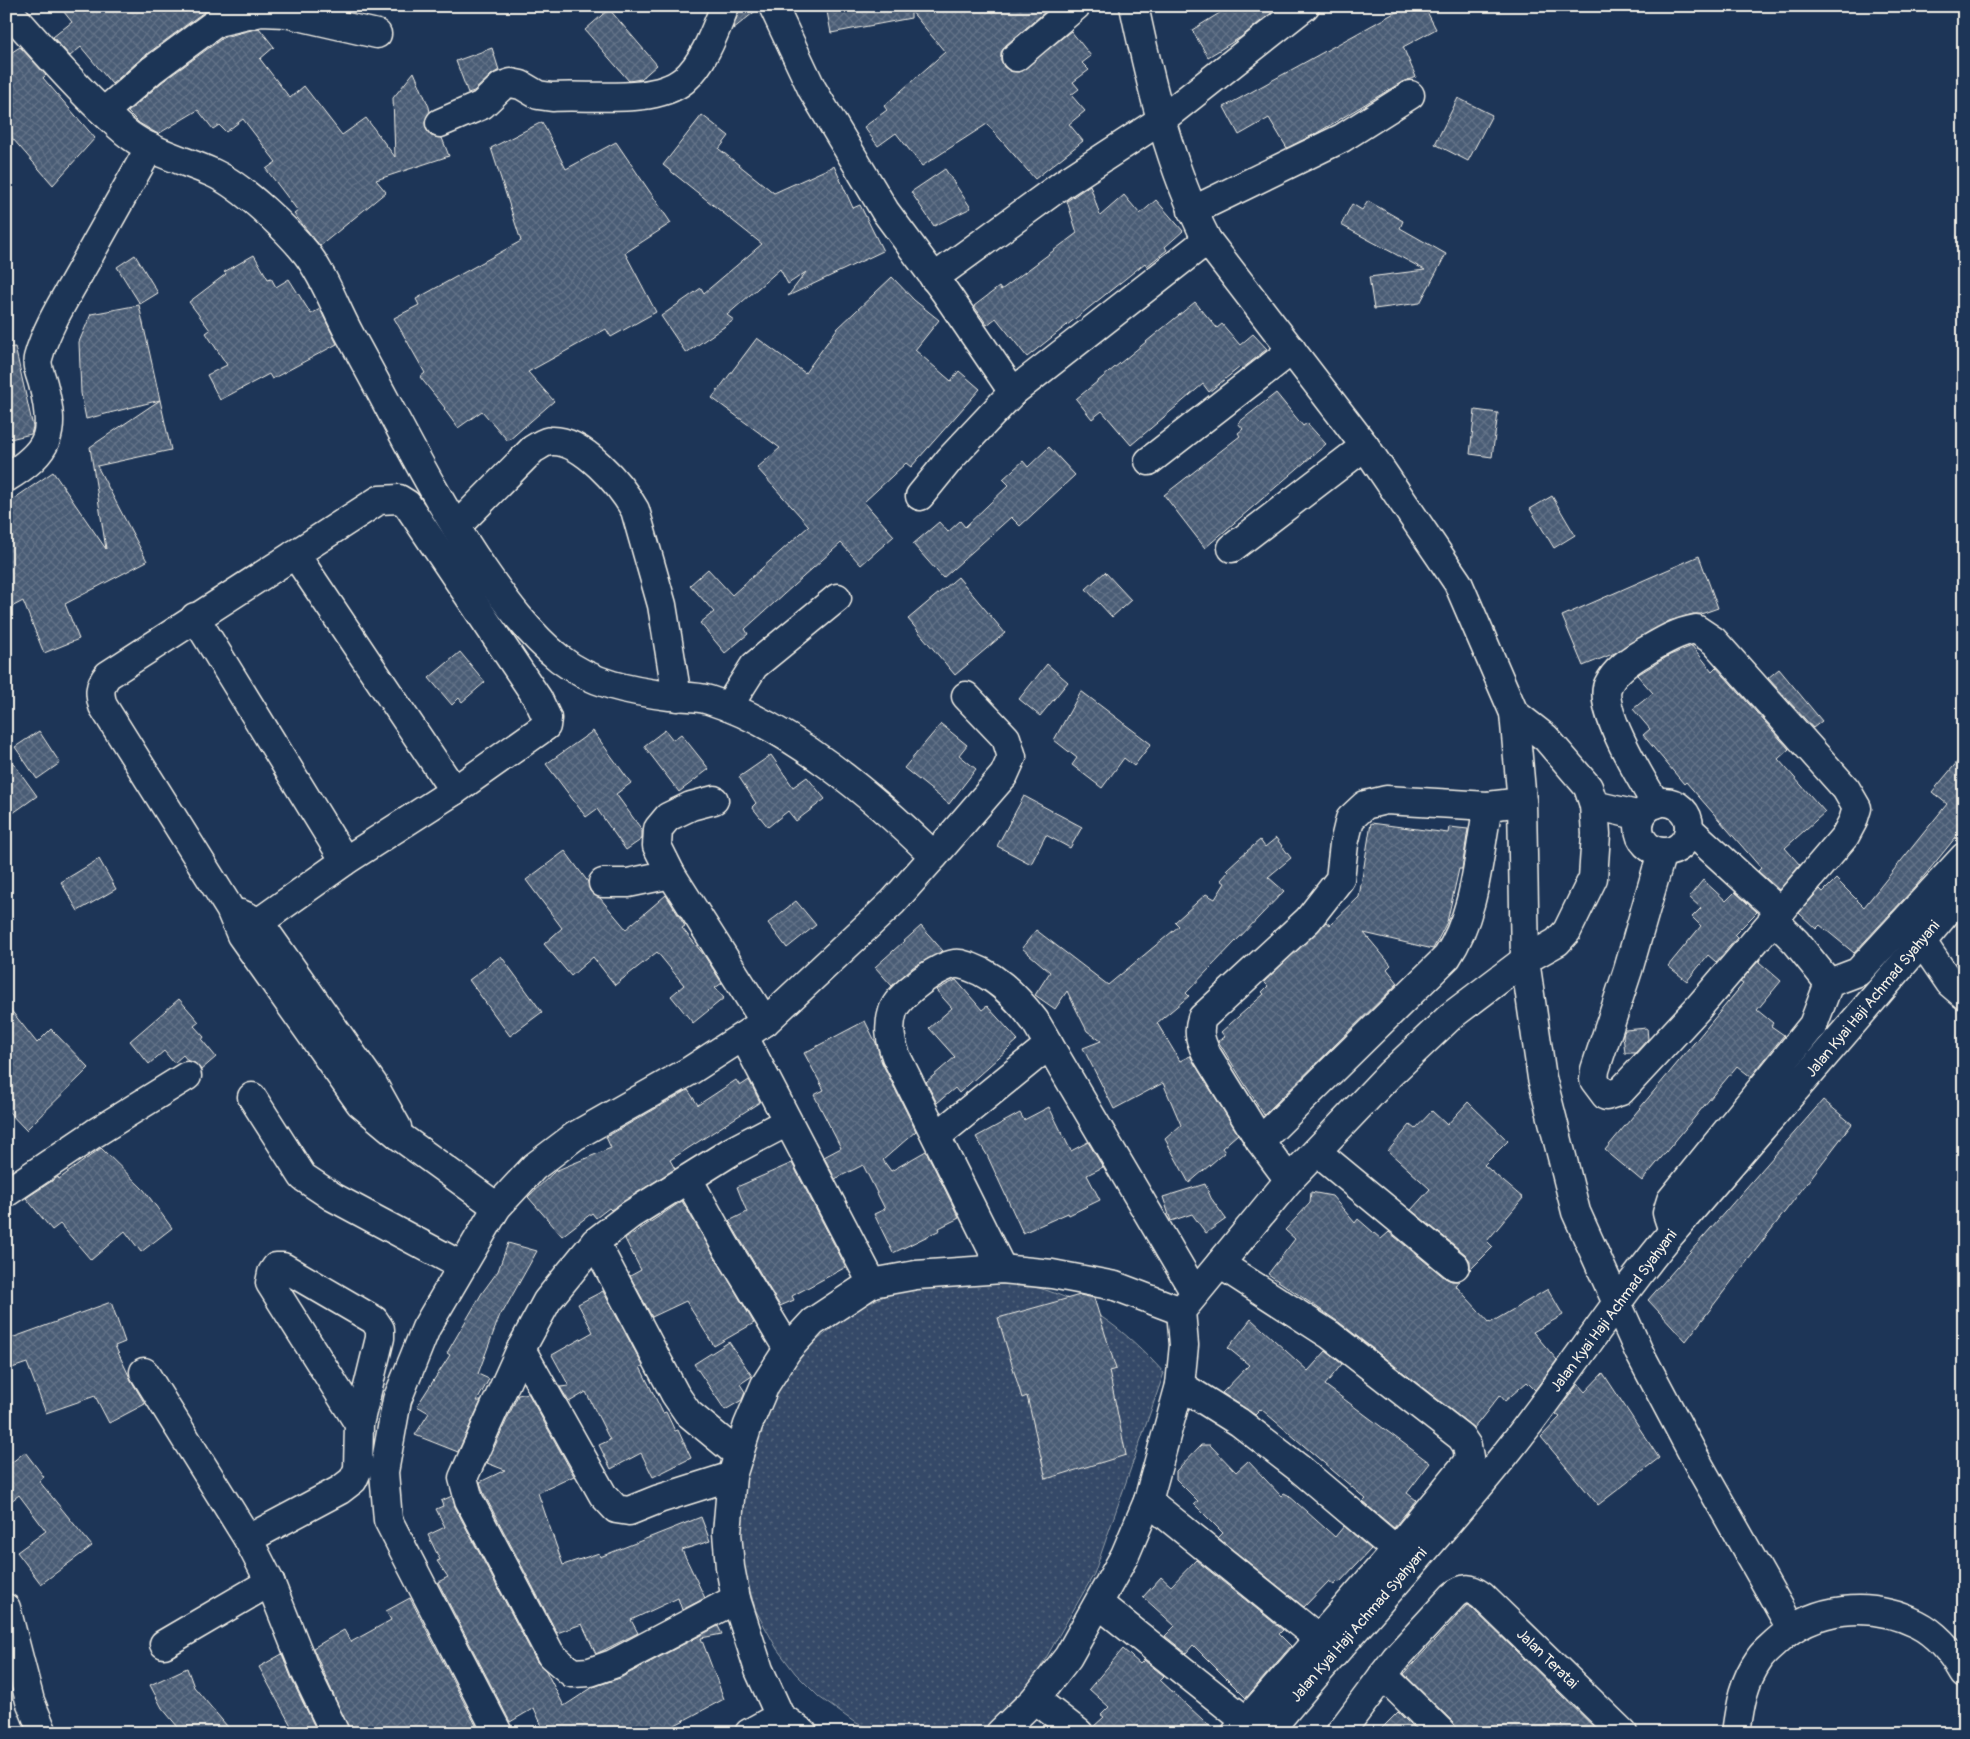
<svg xmlns="http://www.w3.org/2000/svg" width="1970" height="1739" font-family="Pangolin,sans-serif">
<defs>
<pattern id="park-dots" width="8" height="8" patternUnits="userSpaceOnUse" patternTransform="scale(1.25)"><rect width="8" height="8" fill="#354a67"/><path d="M2 2h.1M6 6h.1" fill="none" stroke="#53657d" stroke-width="1.8" stroke-linecap="round"/></pattern>
<pattern id="building-cross-hatch" width="8" height="8" patternUnits="userSpaceOnUse" patternTransform="scale(1.25)"><rect width="8" height="8" fill="#485b74"/><path d="M0 0l8 8M0 8l8-8" fill="none" stroke="#637388"/></pattern>
</defs>
<rect width="100%" height="100%" fill="#1d3557"/>
<filter id="ink" filterUnits="userSpaceOnUse"><feTurbulence type="fractalNoise" baseFrequency=".02" numOctaves="2"/><feDisplacementMap in="SourceGraphic" scale="10" xChannelSelector="R" yChannelSelector="G"/><feConvolveMatrix kernelMatrix="1 2 1 2 8 2 1 2 1" color-interpolation-filters="sRGB"/></filter>
<g filter="url(#ink)">
<path fill="url(#park-dots)" stroke="#949ea8" d="M950,1279c24,2 50,0 73,5 60,13 102,45 141,89l-70,201 -79,138 -33,21h-103l-25,-11 -35,-25 -24,-24 -18,-24 -21,-38 -15,-51 -4,-52 5,-44 29,-72 34,-42 51,-41 33,-15z"/>
<g fill="url(#building-cross-hatch)" stroke="#f4f1e8">
<path d="M59,6h157l-8,3 -65,48 -31,27 -31,-37 -11,9 -17,-19 19,-15z"/>
<path d="M740,6h18v3l-25,20z"/>
<path d="M826,6h226l-46,39 -5,7v8l3,7 6,4 9,1 52,-41 20,25 -9,7 7,7 -16,12 6,7 -8,6 14,16 -16,13 14,17 -48,38 -48,-55 -65,42 -26,-33 -18,13 -14,-19 23,-17 -3,-4 61,-54 -34,-41v7l-80,15z"/>
<path d="M1231,6h49l-39,31 -33,20 -16,-27z"/>
<path d="M1407,6h17l12,23 -33,18 13,30 -14,5 -85,51 -30,15 -18,-30 -30,17 -15,-28z"/>
<path d="M609,9l48,56 -16,14 -12,2 -44,-51z"/>
<path d="M259,28l15,19 -14,12 30,39 14,-12 38,49 24,-17 29,39 -2,-59 21,-26 15,35 1,5 -5,9 1,8 5,7 11,2 7,18 -73,24 10,12 -66,54 -26,-32 4,-3 -32,-42 10,-7 -33,-43 -17,13 -7,-7 -6,4 -15,-19 -40,24 -19,-11 -11,-11 34,-30 62,-45z"/>
<path d="M20,47l26,28 -3,3 52,60 -42,47 -47,-54v-75z"/>
<path d="M492,48l7,22 -8,5 -17,16 -6,2 -12,-32z"/>
<path d="M1458,98l34,17 -24,46 -33,-17z"/>
<path d="M702,115l27,21 -10,13 55,44 60,-27 19,42 7,-3 23,46 -95,45 18,-24 -18,12 -8,-15 -53,46 7,5 -48,33 -25,-37 40,-28 3,5 58,-49 -99,-79z"/>
<path d="M542,122l24,47 50,-27 55,81 -46,30 31,59 -45,25 -5,-8 -78,43 26,29 -46,40 -26,-30 -24,17 -14,-19 1,-1 -25,-31 5,-4 -31,-55 25,-13 -3,-6 105,-58 -30,-93z"/>
<path d="M945,169l26,39 -37,18 -23,-34z"/>
<path d="M1090,185l10,31 24,-21 16,19 16,-14 27,31 -18,16 2,3 -20,16 -2,-3 -118,94 -31,-39 -9,7 -13,-19 25,-19 2,3 76,-57 -10,-32z"/>
<path d="M1368,201l35,20 -3,7 46,26 -26,49 -46,6 -5,-32 56,-7 -84,-45 11,-21 10,6z"/>
<path d="M135,255l23,38 -18,11 -23,-37z"/>
<path d="M254,255l14,24 3,-1 5,9 13,-8 22,35 9,-5 17,35 -65,35 -3,-5 -49,26 -13,-25 20,-10 -21,-32 4,-3 -21,-28 37,-28 -2,-2z"/>
<path d="M892,277l22,23 25,20 -24,30 36,31 8,-10 21,18 -69,78 -5,-4 -42,39 30,34 -33,29 -20,-22 -96,86 3,5 -23,19 -25,-30 14,-11 -24,-27 18,-16 24,26 77,-69 -52,-58 23,-20 -68,-50 45,-60 48,35 32,-44z"/>
<path d="M1195,302l22,26 5,-4 18,21 13,-11 14,15 -25,20 -2,-2 -31,25 -6,-8 -72,61 -29,-34 -10,8 -16,-20z"/>
<path d="M139,305l32,145 -74,16 50,95 -82,43 14,35 -35,14 -21,-52 -17,9v-106l47,-32 53,77 -16,-102 70,-47 -74,19 -5,-26 -2,-51 12,-28z"/>
<path d="M15,347l18,80 -2,7 -25,6v-92z"/>
<path d="M1276,393l27,33 4,-3 19,21 -121,104 -41,-53 76,-59 -2,-3 5,-4 -5,-6z"/>
<path d="M1475,410l23,3 -6,44 -22,-3z"/>
<path d="M1049,447l26,28 -55,51 -9,-9 -68,61 -30,-34 26,-22 9,10 12,-11 5,6 44,-42 -6,-6 20,-18 5,6z"/>
<path d="M1552,496l23,39 -21,13 -24,-39z"/>
<path d="M1699,556l19,52 -17,6h-8l-24,7 -54,32 -32,13 -21,-50z"/>
<path d="M1105,572l26,28 -19,17 -26,-28z"/>
<path d="M958,577l47,56 -50,42 -47,-56z"/>
<path d="M1692,646l20,25 4,-4 73,82 -11,10 47,53 -40,36 15,17 -21,25 -21,-19 3,-3 -75,-86 -2,2 -41,-49 7,-6 -17,-20 20,-16 -16,-18 33,-20z"/>
<path d="M460,652l25,30 -23,20 -3,-4 -7,7 -23,-27z"/>
<path d="M1047,664l21,18 -28,34 -21,-17z"/>
<path d="M1779,669l43,52 -9,7 -45,-50z"/>
<path d="M1081,691l70,53 -17,22 -10,-8 -22,30 -30,-23 5,-7 -23,-18z"/>
<path d="M941,724l26,21 -8,10 17,14 -27,35 -45,-36z"/>
<path d="M665,730l8,10 8,-6 28,35 -30,23 -35,-46z"/>
<path d="M39,731l21,32 -23,16 -22,-32z"/>
<path d="M593,731l38,52 -15,11 26,36v9l-16,11 -29,-41 -11,8 -40,-53z"/>
<path d="M6,753l31,43 -31,22z"/>
<path d="M1964,754v73l-48,59 -62,67 -34,-28 -4,4 -17,-16 21,-24 3,3 13,-13 28,28 83,-103 -15,-12z"/>
<path d="M771,755l22,32 14,-10 18,22 -29,22 -8,-10 -20,16 -16,-20 4,-4 -17,-26z"/>
<path d="M1024,796l58,31 -12,21 -24,-13 -15,29 -34,-18z"/>
<path d="M1371,823l77,10 1,-6 19,2 -6,40h-3l-12,53 -14,27 -69,-16 27,32 -4,4 11,14 -134,132 -46,-74 7,-4 -4,-5 43,-38 -2,-2 6,-6 -4,-4 62,-60 4,3 29,-28z"/>
<path d="M1276,838l15,20 -23,19 16,14 -98,102 3,3 -32,27 23,38 10,-5 48,78 -16,14 3,4 -36,31 -24,-44 16,-14 -18,-42 -49,26 -31,-61 18,-7 -14,-10 -20,-40 -12,18 -20,-14 15,-23 -28,-24 14,-18 72,55 71,-59 -4,-4 31,-28 9,5 10,-16 -4,-3 8,-9 -2,-2 13,-12 20,-17 5,7z"/>
<path d="M565,851l23,31 2,9 10,7 26,31 40,-34 19,31 -3,2 22,27 18,28 -7,5 9,10 -31,25 -22,-27 13,-11 -27,-33 -42,33 -22,-28 -22,19 -27,-32 18,-16 -36,-48z"/>
<path d="M99,859l17,30 -38,22 -17,-29z"/>
<path d="M1703,880l23,21 9,-9 22,20 -23,23 3,3 -21,24 -8,-7 -21,26 -19,-15 33,-40 -9,-9 9,-9 -12,-11z"/>
<path d="M796,901l20,24 -29,23 -19,-25z"/>
<path d="M921,926l22,25 -30,16 -21,19 -17,-19z"/>
<path d="M501,956l41,56 -32,24 -41,-56z"/>
<path d="M1760,959l-1,3 22,19 -24,29 16,13 -2,3 13,9 -33,42 -14,-11 -95,115 -37,-31 138,-166 -3,-2z"/>
<path d="M956,980l26,30 5,-4 31,34 -59,53 -4,-5 -18,15 -11,-21 29,-25 -26,-29 23,-20 -16,-18z"/>
<path d="M179,999l20,23 -5,4 10,11 -2,3 14,17 -15,13 -6,-7 -7,-2 -5,-6 -9,8 -10,-12 -15,13 -19,-23z"/>
<path d="M6,1004l31,39 14,-14 38,39 -63,62 -20,-21z"/>
<path d="M865,1021l11,22 6,20 34,68 -33,29 8,11 35,-20 33,67 -20,10 1,2 -47,23 -19,-39 11,-5 -22,-44 -28,14 -11,-22 17,-9 -27,-53 10,-5 -20,-37z"/>
<path d="M1647,1028l1,11 -13,14h-10l-2,-18 2,-5z"/>
<path d="M736,1080l4,6 9,-6 11,22 -90,58 5,9 -64,41 -2,-2 -13,10 -4,-5 -30,23 -34,-39 27,-26 56,-23 -5,-11 82,-47 10,15z"/>
<path d="M1823,1100l29,24 -166,217 -38,-41z"/>
<path d="M1468,1102l40,39 -24,24 39,33 -36,43 6,6 -23,23v-9l-5,-7 -54,-44 19,-21 -42,-38 22,-26 5,4 17,-18 15,14z"/>
<path d="M1049,1107l22,44 17,-9 15,25 -16,8 13,25 -31,15 -1,-2 -45,20 -36,-78 -11,-18 44,-24 4,7z"/>
<path d="M101,1148l43,42 28,38 -31,24 -16,-21 -34,29 -31,-36 -8,6 -26,-32 32,-21 1,2z"/>
<path d="M792,1163l54,104 -54,29 2,4 -14,6 -51,-85 18,-9 -10,-25z"/>
<path d="M1205,1184l6,14 15,21 -20,14 -14,-19 -21,7 -8,-24z"/>
<path d="M1311,1192l21,4 23,27 3,-4 23,20 8,-7 56,46 7,3h8l-5,4 35,38 58,-34 15,26 -30,17 24,28 -22,30 -8,-8 -22,19 -5,-6 -26,33 -134,-105 -72,-49 27,-35 -10,-9 25,-27z"/>
<path d="M682,1201l72,122 -40,23 -28,-45 -34,16 -22,-41 11,-6 -16,-31z"/>
<path d="M508,1243l29,8 -34,61h-2l-23,62 11,5 -12,22h4l-23,51 -43,-17 14,-22 -12,-7 33,-51 -3,-2 35,-60 16,-22z"/>
<path d="M603,1291l40,75 -3,1 23,46 3,-1 9,19 3,-1 13,28 -38,19 -12,-24 -30,16 -12,-24 11,-5 -24,-48 -17,10 -9,-15 9,-1 -17,-31 41,-23 -15,-28z"/>
<path d="M1080,1295l14,3 22,71 -7,2 17,84 -80,24 -19,-83 -5,2 -24,-80z"/>
<path d="M111,1302l14,40 -10,4 16,34 14,24 -36,19 -14,-27 -49,17 -19,-50 -21,7v-30z"/>
<path d="M1251,1319l57,52 18,-20 16,13 -17,21 105,78 -23,30 9,7 -22,28 -31,-26 3,-3 -105,-90 -6,6 -33,-22 27,-28 -21,-17z"/>
<path d="M729,1342l23,34 -12,8 5,8 -3,8 -17,10 -31,-46z"/>
<path d="M1603,1373l56,85 -61,47 -57,-68 19,-20 -4,-3 22,-30 7,8z"/>
<path d="M528,1393l46,83 -36,17 25,72 36,-12 1,4 101,-40 9,24 -28,9 23,48 -23,12 -4,-12 -47,22 7,13 -42,21 -14,-30 -25,9 -73,-139 -4,-12 25,-12 -18,-7 31,-68z"/>
<path d="M1201,1445h9l26,27 12,-11 33,35 3,-3 4,2 47,42 9,-11 27,23 -32,34 -2,-2 -3,4 -5,-4 -25,26 -86,-69 5,-5 -29,-29 4,-3 -22,-22v-8z"/>
<path d="M25,1452l19,25 -5,4 53,65 -51,38 -24,-32 29,-21 -27,-36 -13,10v-38z"/>
<path d="M452,1496l3,11 82,155 9,9 18,35 29,-19 27,-9 98,-52 4,8 -21,4 23,61 -64,34h-115l-11,-25 -24,14 -72,-140 10,-5 -11,-16 3,-1 -12,-25 17,-8 -9,-18 7,-3 -2,-5z"/>
<path d="M1196,1560l87,70 -4,4 12,12 -45,52 -53,-53 -7,8 -21,-17 10,-10 -32,-29 18,-20 10,9z"/>
<path d="M410,1598l70,135h-130l-37,-85 31,-18 7,12 40,-22 -5,-9z"/>
<path d="M1467,1605l5,3 128,125h-143l-4,-11 -49,-48z"/>
<path d="M1123,1649l17,15 4,-4 20,16 -4,4 57,53h-123l-1,-6 11,-10 -3,-2 8,-8 -20,-18z"/>
<path d="M282,1654l11,28 25,51h-23l-36,-66z"/>
<path d="M187,1668l7,19 39,46h-50l-21,-25 -12,-23z"/>
<path d="M1398,1712l21,21h-42z"/>
</g>
<g fill="none" stroke-linecap="round" stroke-linejoin="round">
<defs>
<g id="minor">
<path d="M773,6l39,83 73,122 60,81 68,100"/>
<path d="M1134,6c17,80 36,162 73,234l158,206 93,137 56,130 8,89 3,158 17,118 34,134 63,140 62,117 90,159"/>
<path d="M6,8c31,34 61,70 94,101 12,10 22,22 35,30 24,16 52,22 78,34 29,13 74,56 94,81 19,25 28,54 43,81 44,79 82,160 133,234 22,32 46,65 77,90 32,25 70,32 110,37 13,1 26,0 39,4 80,25 166,98 225,156l-41,46 -128,120 -77,50 -113,64 -41,31 -37,40 -71,121 -29,72 -13,72 4,48 110,213"/>
<path d="M1016,57l60,-51"/>
<path d="M104,112l48,-42 65,-48 44,-10 24,1 92,21"/>
<path d="M440,123l42,-18 20,-19 9,-3 10,2 17,10 14,2c37,-3 102,8 132,-17 20,-17 31,-49 41,-74"/>
<path d="M1192,211l150,-73 68,-43"/>
<path d="M934,278l129,-94 98,-64 144,-114"/>
<path d="M1149,461l143,-111"/>
<path d="M6,478c44,-27 50,-44 37,-94 -2,-8 -7,-18 -5,-26 8,-30 28,-61 43,-88 23,-41 46,-82 69,-123"/>
<path d="M920,496l30,-37 63,-67 194,-152"/>
<path d="M456,527l77,-78c6,-3 12,-8 18,-8 31,-2 70,44 84,69l27,95 15,92"/>
<path d="M1232,548l133,-102"/>
<path d="M295,554l159,237"/>
<path d="M195,617l150,244"/>
<path d="M728,707l26,-41 83,-68"/>
<path d="M714,800l-23,6 -23,11 -10,12 -1,17 14,28 94,148"/>
<circle cx="1664" cy="827" r="25"/>
<path d="M1656,804c-13,-22 -59,-96 -48,-119 7,-15 22,-25 36,-33 17,-10 33,-20 52,-23l18,12 132,148 11,19 -4,13 -8,15 -147,172 -77,83 -15,5 -12,-16 1,-10 33,-100 34,-118"/>
<path d="M1594,805l47,11"/>
<path d="M1689,829l90,82"/>
<path d="M934,856l70,-81 8,-18 -6,-19 -40,-42"/>
<path d="M603,883h25l43,-9"/>
<path d="M241,914l18,8 114,162 24,43"/>
<path d="M1774,920l22,22 33,41"/>
<path d="M241,935l104,-74 109,-70 92,-65 1,-8 -9,-19 -131,-195 -8,-5 -20,1 -271,175c-9,11 -9,18 -5,31l127,203 11,26 119,168 42,35 95,69"/>
<path d="M1922,942l28,41 14,12"/>
<path d="M744,1037l128,246"/>
<path d="M252,1097l51,80 30,20 129,69"/>
<path d="M937,1136l112,-91"/>
<path d="M1260,1141l187,-184c29,-43 31,-100 41,-151"/>
<path d="M1317,1152l138,114"/>
<path d="M688,1179l37,66 63,104"/>
<path d="M1289,1180l-29,-39 -53,-86c-6,-13 -10,-22 -5,-37l106,-98 32,-41 4,-35 6,-25 15,-14 21,-5 102,6 34,-4"/>
<path d="M6,1193l89,-60 92,-57"/>
<path d="M1673,1231l-6,-18 4,-13 142,-175 16,-42 29,-11 106,-115"/>
<path d="M595,1242l80,152 13,19 51,42"/>
<path d="M1220,1264l110,71 131,102 6,9 2,11 -3,7 -70,86 -160,183"/>
<path d="M1002,1269l-106,-213c-6,-16 -8,-29 -3,-45 5,-16 50,-50 67,-47 32,7 56,32 75,57l160,272"/>
<path d="M521,1349l82,146 13,14 13,2 30,-12 73,-23"/>
<path d="M144,1372l104,167 22,43 37,93 28,58"/>
<path d="M1180,1385l59,37 61,47 96,81"/>
<path d="M1148,1501l170,137"/>
<path d="M248,1539l92,-49 13,-10 5,-11 1,-45 21,-86v-9l-6,-9 -91,-53h-7l-4,6 -2,10 89,141"/>
<path d="M736,1599l-123,65 -23,8 -18,1 -21,-18 -82,-155 -6,-22 58,-129 26,-48 48,-59 35,-27 102,-64 55,-29"/>
<path d="M1099,1604l147,117"/>
<path d="M6,1608l24,93 13,32"/>
<path d="M164,1644l106,-62"/>
<path d="M1383,1675l59,58"/>
<path d="M1035,1699l44,34"/>
<path d="M749,1733l31,-17"/>
<path d="M803,1733l-23,-17 -21,-46 -23,-71 -6,-32 -3,-34 5,-57 16,-51 17,-40 23,-36 25,-27 59,-39 44,-8 86,-6 50,5 63,12 66,25"/>
<path d="M1000,1733l35,-34 33,-42 57,-102 23,-54 32,-116 4,-40 -3,-34 108,-131 101,-106 61,-58 74,-56 32,-18 10,-11 26,-53 3,-44 -2,-29 -6,-18 -42,-49 -32,-25"/>
<path d="M1267,1733c77,-94 160,-182 236,-276 60,-74 110,-155 172,-228 96,-113 195,-223 289,-338"/>
<path d="M1340,1733l56,-75 57,-62c11,-10 18,-8 29,0l141,137"/>
<path d="M1736,1733c4,-29 7,-51 24,-75 4,-6 11,-11 16,-16 38,-36 95,-41 141,-18 20,10 36,30 47,49"/>
</g>
</defs>
<use href="#minor" stroke="#f4f1e8" stroke-width="31"/>
<use href="#minor" stroke="#1d3557" stroke-width="28"/>
</g>
</g>
<g text-anchor="middle" dominant-baseline="central" stroke-width="4.5" stroke-linejoin="round" paint-order="stroke">
<g font-size="15" fill="#f4f1e8" stroke="#1d3557">
<text transform="translate(1873 999) rotate(-50)">Jalan Kyai Haji Achmad Syahyani</text>
<text transform="translate(1614 1311) rotate(-53)">Jalan Kyai Haji Achmad Syahyani</text>
<text transform="translate(1359 1625) rotate(-49)">Jalan Kyai Haji Achmad Syahyani</text>
<text transform="translate(1547 1659) rotate(44)">Jalan Teratai</text>
</g>
</g>
<rect width="1970" height="1739" fill="none" stroke="#1d3557" stroke-width="25"/>
<rect x="12" y="12" width="1945" height="1714" fill="none" stroke="#f4f1e8" stroke-width="2" filter="url(#ink)"/>
</svg>
